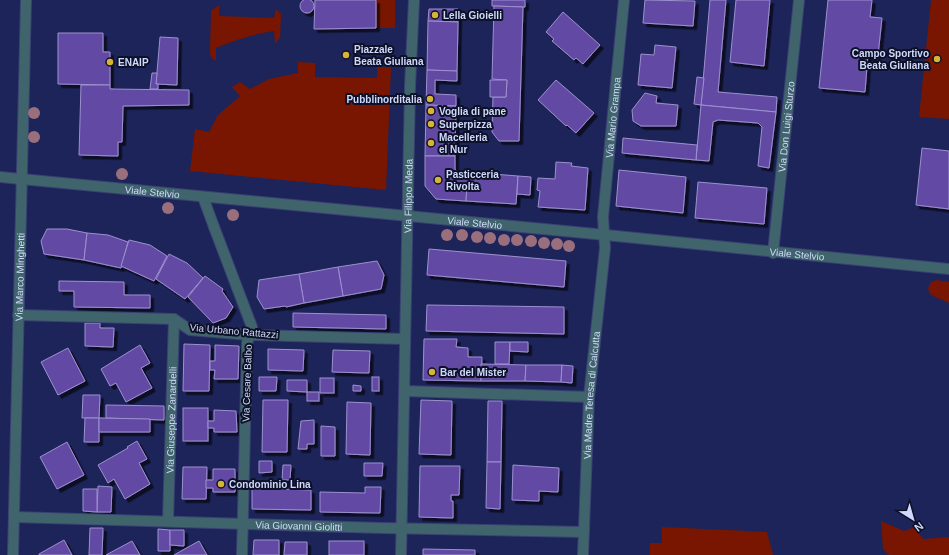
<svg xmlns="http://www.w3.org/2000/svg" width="949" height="555" font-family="Arial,sans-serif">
<defs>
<filter id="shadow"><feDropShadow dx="3.5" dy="3.5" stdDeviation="0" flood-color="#0009"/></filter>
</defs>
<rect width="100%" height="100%" fill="#1d2459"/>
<g fill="#781602">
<rect x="376" y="0" width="19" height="28"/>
<path d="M931,0h18v119l-30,-2z"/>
<path d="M219,5v11l55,2 2,-9 5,5 -1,24 -5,5 -1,-12c-20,3 -39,9 -58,17v12l-4,-1 -2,-6 1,-42z"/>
<path d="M298,62l17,1v14l62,1v-11h14l-5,123 -196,-19 5,-42 14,3 9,-17 22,-19 -8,-9 8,-5 10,7 19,-10 29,-6z"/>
<path d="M936,280l13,2v21l-18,-8 -3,-6 2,-6z"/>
<path d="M881,521l23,10 11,-4 8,12 26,-2v18h-60l-6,-6z"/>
<path d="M662,527l105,5 6,23h-123v-12h12z"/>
</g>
<g fill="#624aa3" stroke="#9d90d0" filter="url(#shadow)">
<circle cx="307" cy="6" r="7"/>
<path d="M315,0h61v28l-62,1z"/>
<path d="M492,0h33v7l-33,-1z"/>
<path d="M645,0l50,1 -2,25 -50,-3z"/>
<path d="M710,0h16l-8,92 59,5 -1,15 -75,-7z"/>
<path d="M736,0h34l-6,66 -34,-4z"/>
<path d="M828,0h44l-2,17 12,1 -4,37 -10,-1 -3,38 -46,-4z"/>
<path d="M494,6l29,1 -4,134h-20l-7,-9 1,-35h13l1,-17 -15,-1z"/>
<path d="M429,9h29v13l-30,-1z"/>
<path d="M563,12l37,33 -17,19 -7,-6 -2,2 -22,-19 2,-2 -8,-7z"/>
<path d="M428,21l30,1 -1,49 -30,-1z"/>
<path d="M58,33h45v19h7v33l-52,-1z"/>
<path d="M160,37l18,1 -1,47 -21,-1z"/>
<path d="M655,45l21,2 -4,41 -34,-3 3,-31 13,1z"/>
<path d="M427,70l30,1v10l-22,-1v14l21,1v11l-30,-1z"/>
<path d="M152,73h5l-1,11h2v5h-8z"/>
<path d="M697,77l7,1 -3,27 -7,-1z"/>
<path d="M490,80h17l-1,17h-16z"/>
<path d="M556,80l38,33 -18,20 -9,-8 -1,1 -28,-26z"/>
<path d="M81,85h29v4l79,1v15l-66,1 -1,36h-4v14l-39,-1z"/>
<path d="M645,93l12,3 -1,7 22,2 -2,21h-35l-8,-5 -1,-11z"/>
<path d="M426,105l30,1 -1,50h-30z"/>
<path d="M701,105l75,7 -7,56 -11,-2 4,-39 -4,-4 -40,-3 -5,2 -4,39 -13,-1z"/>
<path d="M623,138l74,7 -1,15 -74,-7z"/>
<path d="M922,148l27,3v58l-33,-4z"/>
<path d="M425,156h30v13l2,3h11l-2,29 -30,-2 -11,-13z"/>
<path d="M556,162l16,1 -1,3 17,2 -3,42 -47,-3 2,-16 -3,-1 1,-12 17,1z"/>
<path d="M619,170l67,7 -3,36 -67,-7z"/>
<path d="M468,172l50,4 -2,28 -50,-3z"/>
<path d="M518,176l13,1 -1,18 -13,-1z"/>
<path d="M698,182l69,6 -3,36 -69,-6z"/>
<path d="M47,229h20l20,4 -3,27 -40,-6 -3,-13z"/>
<path d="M87,233l21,2 20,7 -7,26 -37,-8z"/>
<path d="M129,240l21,5 17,11 -13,25 -33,-15z"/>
<path d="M429,249l137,12 -2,26 -137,-12z"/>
<path d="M169,254l18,9 16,15 -18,21 -29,-20z"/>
<path d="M377,261l7,14 -3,14 -38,7 -5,-29z"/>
<path d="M338,267l5,29 -39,7 -5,-29z"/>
<path d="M299,274l5,29 -18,4 -1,-1 -21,3 -7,-12 2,-17z"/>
<path d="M205,276l18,13 -1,2 11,16 -7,11 -13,5 -25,-26z"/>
<path d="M59,281l65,1v13h26v13l-76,-1v-16h-15z"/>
<path d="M427,305l137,2v27l-138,-3z"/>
<path d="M293,313l93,2v14l-93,-2z"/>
<path d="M85,323h15v5h14l-1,19 -28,-1z"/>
<path d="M424,339h33l-1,8 12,1v9h14l-1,24 -58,-1z"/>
<path d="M495,342h15l-1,22h-14z"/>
<path d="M510,342h18v10l-18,-1z"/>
<path d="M184,344l26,1 -1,46h-26z"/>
<path d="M140,345l10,18 -9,5 11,20 -26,14 -10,-19 -6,3 -9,-17z"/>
<path d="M215,345l24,1 -1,33h-24l1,-9h-5v-9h5z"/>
<path d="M68,348l17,33 -27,14 -17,-33z"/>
<path d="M268,349l36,1 -1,21 -35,-1z"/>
<path d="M333,350l37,1 -1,22 -37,-1z"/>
<path d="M481,364l45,1 -1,16h-44z"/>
<path d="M526,365h36l-1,17 -36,-1z"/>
<path d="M562,365l11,1 -1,17 -11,-1z"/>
<path d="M259,377h18l-1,14h-17z"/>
<rect x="372" y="377" width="7" height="14"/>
<rect x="320" y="378" width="14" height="15"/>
<path d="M287,380h20v12l-20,-1z"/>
<path d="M353,385l8,1v5h-8z"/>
<rect x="307" y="392" width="12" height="9"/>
<path d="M83,395h17l-1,23h-17z"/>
<path d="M263,400h25l-1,52h-25z"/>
<path d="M421,400l31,1 -1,54 -32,-1z"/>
<path d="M488,401h14l-1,61h-14z"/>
<path d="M347,402l24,1 -1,52 -24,-1z"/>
<path d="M106,405l58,1v14l-58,-2z"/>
<rect x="183" y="408" width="25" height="33"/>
<path d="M214,410l22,1 1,21h-23v-4h-6v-7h6z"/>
<path d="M85,418h14v24h-15z"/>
<path d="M99,418l51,1v13h-51z"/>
<path d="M314,420v24h-7v5h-9l3,-28z"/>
<path d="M321,426l14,1v29h-14z"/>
<path d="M137,441l10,18 -8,4 11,21 -25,15 -11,-20 -6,4 -10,-18 30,-17 -1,-1z"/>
<path d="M67,442l17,33 -27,14 -17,-32z"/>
<path d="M259,461h13v11l-13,1z"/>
<path d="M487,462h14l-1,47 -14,-1z"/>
<path d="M364,463h19l-1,13h-18z"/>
<path d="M283,465h8l-1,15h-8z"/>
<path d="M513,465l46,3 -1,24 -19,-1v10l-27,-1z"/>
<path d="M420,466h40l-1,29h-8v6h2v17l-34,-1z"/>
<path d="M183,467h24l-1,32h-24z"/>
<path d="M213,469h22v23h-22v-4h-7v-8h7z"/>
<path d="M98,486l14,1 -1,25h-14z"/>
<path d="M365,487h16l-1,26 -60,-1v-20l45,1z"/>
<path d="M252,488l59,2v20l-59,-1z"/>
<path d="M83,489h14v23l-14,-1z"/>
<path d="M90,528h13l-1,27h-13z"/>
<path d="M158,529l12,1v21h-12z"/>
<path d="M170,530h14v16l-14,-1z"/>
<path d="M64,540l8,15h-33v-1z"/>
<path d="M254,540h25v15h-26z"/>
<path d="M132,541l8,14h-34z"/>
<path d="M199,541l8,14h-33z"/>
<rect x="329" y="541" width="35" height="14"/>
<path d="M285,542h22v13h-23z"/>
<path d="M423,549l52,1v5h-52z"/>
</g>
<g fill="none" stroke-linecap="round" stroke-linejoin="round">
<defs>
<path id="pedestrian" d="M203,197l11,30"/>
<g id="minor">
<path d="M214,227l38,100 -5,16 -5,212"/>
<path id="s1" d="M606,235l343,34"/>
<path id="s2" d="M773,253l26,-253"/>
<path d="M18,315l156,4 16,11 60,5 155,4"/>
<path d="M405,391l184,6"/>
<path id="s3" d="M14,517l368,11 202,4"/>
<path id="s4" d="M168,521l6,-202"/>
<path id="s5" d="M13,555l13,-555"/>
<path id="s6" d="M401,555l9,-468 4,-87"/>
<path id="s7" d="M583,555l6,-158 16,-149 -2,-31 21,-217"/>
</g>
<g id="tertiary">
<path id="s8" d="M0,177l606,58"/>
</g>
</defs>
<use href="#pedestrian" stroke="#3a4173" stroke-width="12"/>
<use href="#minor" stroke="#3a4173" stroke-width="12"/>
<use href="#tertiary" stroke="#3a4173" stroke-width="12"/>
<use href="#pedestrian" stroke="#40646c" stroke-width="10"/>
<use href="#minor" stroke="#40646c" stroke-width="10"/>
<use href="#tertiary" stroke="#40646c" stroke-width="10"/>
</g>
<g fill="#996f7d">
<circle cx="34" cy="113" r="6"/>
<circle cx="34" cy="137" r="6"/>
<circle cx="122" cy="174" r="6"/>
<circle cx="168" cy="208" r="6"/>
<circle cx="233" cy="215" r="6"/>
<circle cx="447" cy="235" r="6"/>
<circle cx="462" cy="235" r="6"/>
<circle cx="477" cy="237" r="6"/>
<circle cx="490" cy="238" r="6"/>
<circle cx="504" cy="240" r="6"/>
<circle cx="517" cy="240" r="6"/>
<circle cx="531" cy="241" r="6"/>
<circle cx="544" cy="243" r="6"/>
<circle cx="557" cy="244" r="6"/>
<circle cx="569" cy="246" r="6"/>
</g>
<g fill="#d7b434" stroke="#0d1128" stroke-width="1.5">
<circle cx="435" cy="15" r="4"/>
<circle cx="346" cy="55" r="4"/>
<circle cx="937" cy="59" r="4"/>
<circle cx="110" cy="62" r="4"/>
<circle cx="430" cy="99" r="4"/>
<circle cx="431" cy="111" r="4"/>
<circle cx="431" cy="124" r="4"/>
<circle cx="431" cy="143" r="4"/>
<circle cx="438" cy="180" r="4"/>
<circle cx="432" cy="372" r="4"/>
<circle cx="221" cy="484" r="4"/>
</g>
<g text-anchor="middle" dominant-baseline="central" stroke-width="4" stroke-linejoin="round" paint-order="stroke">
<g font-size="10" font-weight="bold" fill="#d0d9fb" stroke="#0d1128" text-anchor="start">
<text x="443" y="15">Lella Gioielli</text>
<text x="354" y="49">Piazzale<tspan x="354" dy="12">Beata Giuliana</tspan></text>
<text x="929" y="53" text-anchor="end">Campo Sportivo<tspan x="929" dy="12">Beata Giuliana</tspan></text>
<text x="118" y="62">ENAIP</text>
<text x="422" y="99" text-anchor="end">Pubblinorditalia</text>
<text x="439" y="111">Voglia di pane</text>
<text x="439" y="124">Superpizza</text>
<text x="439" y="137">Macelleria<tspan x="439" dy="12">el Nur</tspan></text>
<text x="446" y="174">Pasticceria<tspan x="446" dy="12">Rivolta</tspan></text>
<text x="440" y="372">Bar del Mister</text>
<text x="229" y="484">Condominio Lina</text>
</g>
<g font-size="10" fill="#d0d9fb" stroke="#0d1128">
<text stroke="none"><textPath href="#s7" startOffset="439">Via Mario Grampa</textPath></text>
<text stroke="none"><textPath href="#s2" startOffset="127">Via Don Luigi Sturzo</textPath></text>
<text stroke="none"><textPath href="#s8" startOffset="153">Viale Stelvio</textPath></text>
<text stroke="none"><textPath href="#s6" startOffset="359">Via Filippo Meda</textPath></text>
<text stroke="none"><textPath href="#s8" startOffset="477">Viale Stelvio</textPath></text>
<text stroke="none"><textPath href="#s1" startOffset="192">Viale Stelvio</textPath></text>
<text stroke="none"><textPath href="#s5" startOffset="278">Via Marco Minghetti</textPath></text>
<text transform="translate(234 331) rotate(5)">Via Urbano Rattazzi</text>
<text transform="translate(247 383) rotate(-88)">Via Cesare Balbo</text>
<text stroke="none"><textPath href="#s7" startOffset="160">Via Madre Teresa di Calcutta</textPath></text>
<text stroke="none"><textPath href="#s4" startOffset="101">Via Giuseppe Zanardelli</textPath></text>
<text stroke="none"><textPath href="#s3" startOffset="285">Via Giovanni Giolitti</textPath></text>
</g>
</g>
<g transform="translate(913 519) rotate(143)" stroke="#0d1128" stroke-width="3" paint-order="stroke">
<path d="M0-3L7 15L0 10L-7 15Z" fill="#d0d9fb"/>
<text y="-6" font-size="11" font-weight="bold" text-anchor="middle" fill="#d0d9fb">N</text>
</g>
</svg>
